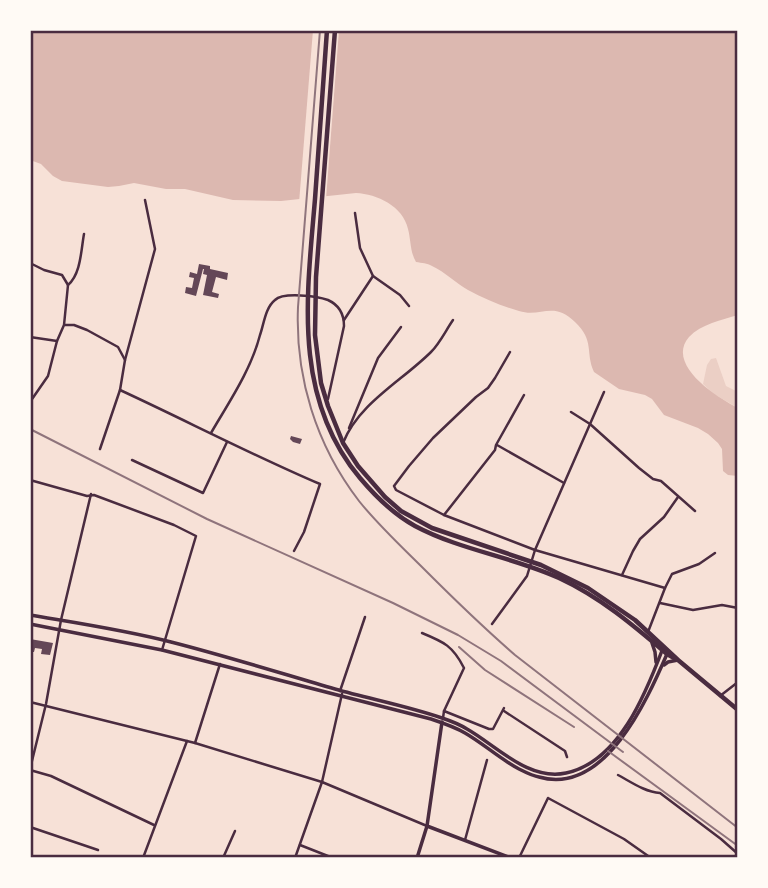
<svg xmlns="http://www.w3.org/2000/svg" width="768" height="888" font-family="Roboto,sans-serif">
<rect width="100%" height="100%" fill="#f7e1d7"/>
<path fill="#ebcfc5" d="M716,358l10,28 12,6v16l-24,-14 -11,-10 4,-19 4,-6z"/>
<path fill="#dcb8b0" d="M30,30h708v285c-16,5 -37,9 -49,22 -24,28 29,61 49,71v68l-10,-1 -5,-4 -1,-22 -4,-6 -10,-9 -10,-6 -34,-13 -12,-16 -7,-4 -26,-6 -25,-17c-9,-20 1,-31 -19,-50 -22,-22 -34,-4 -56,-11 -17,-5 -35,-12 -51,-21 -12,-7 -23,-18 -36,-24 -5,-3 -10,-3 -16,-4 -6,-10 -5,-22 -8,-33 -5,-23 -31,-35 -52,-36l-75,8 -48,-1 -48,-11h-19l-32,-6 -15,3 -11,1 -46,-6 -9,-5 -12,-12 -11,-4z"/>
<path fill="#f7e1d7" d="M313,30h26l-13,169 -27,4z"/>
<g fill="#644757">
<path d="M199,264l11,2v3l18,4 -1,7 -11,-3 -4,15 7,2 -1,4 -15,-3 4,-20 -4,-1 1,-5h-1l-7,27 -11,-3 1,-6 6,1 2,-10 -5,-1 1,-5 7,2z"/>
<path d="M291,436l11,3 -2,5 -7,-2 -3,-3z"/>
<path d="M30,639l23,4 -3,12 -9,-1 1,-5 -7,-1 -1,4h-4z"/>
</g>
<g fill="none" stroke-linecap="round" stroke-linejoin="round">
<g stroke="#4a2c40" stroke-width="2.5">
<path d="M355,213l5,35 13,28 27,19 9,11"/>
<path d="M30,263l14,7 18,5 6,10"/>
<path d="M344,320l29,-44"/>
<path d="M65,325h9l13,5 31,17 7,13"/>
<path d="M30,337l27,4"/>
<path d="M510,352l-15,26 -7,10 -12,9 -43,41 -24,28 -15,20 2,4 48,25 91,35 130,38"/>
<path d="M120,390c67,31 132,65 200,94l-16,48 -10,19"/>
<path d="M30,402l18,-26 9,-35 7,-16 4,-40c13,-11 13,-35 16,-51"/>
<path d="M571,412l19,12 49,44 14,11 8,2 34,30"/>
<path d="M349,428l29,-70 23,-31"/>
<path d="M211,433c18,-31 40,-63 49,-98 4,-11 5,-27 15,-35 8,-8 42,-4 53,0 11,5 16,14 16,26l-16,73"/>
<path d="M343,443c16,-40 59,-62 88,-91 9,-9 15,-22 22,-32"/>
<path d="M497,445l67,38"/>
<path d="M100,449l20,-59 5,-30 30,-111 -10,-49"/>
<path d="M132,460l71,33 24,-51"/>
<path d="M30,480l57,16 7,-1 80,30 22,11 -34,114"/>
<path d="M444,515l51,-65 1,-5 28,-50"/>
<path d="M622,575l11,-24 7,-12 24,-22 14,-20"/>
<path d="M660,603l33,7 29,-5 16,3"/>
<path d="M492,624l35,-48 8,-26 69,-158"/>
<path d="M648,632l17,-44 7,-14 27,-10 16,-11"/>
<path d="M422,633c22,9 31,13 42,35l-20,43 -1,7"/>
<path d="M340,691l25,-74"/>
<path d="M720,696l18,-14"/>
<path d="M30,702l165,41 127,39 105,44"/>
<path d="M444,711l45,18h4l11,-21"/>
<path d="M504,711l61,40 2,6"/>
<path d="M195,743l25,-79"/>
<path d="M30,769l16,-65 15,-84 30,-126"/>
<path d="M30,770l21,6 103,49"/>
<path d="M618,775c13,7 27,17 42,18l61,46 17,15"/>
<path d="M30,827l68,23"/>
<path d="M465,840l22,-80"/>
<path d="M300,845l33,13"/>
<path d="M143,858l44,-117"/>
<path d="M223,858l12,-27"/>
<path d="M295,858l27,-76 20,-88"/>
<path d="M519,858l29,-60 76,41 27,19"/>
</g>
<g stroke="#4a2c40" stroke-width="3.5">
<path d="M30,615c47,8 95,15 141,27 55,14 109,31 164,47 35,10 72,17 107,29 9,3 17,6 25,11 30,17 61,52 99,44 53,-11 80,-80 97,-125"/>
<path d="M30,624l132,26 269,69c12,4 24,8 34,14 19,11 35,26 54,36 6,3 13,7 20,8 66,19 108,-77 128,-123"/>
<path d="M652,643l3,9 1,10"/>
<path d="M664,665l4,-3 10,-2"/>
<path d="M427,826l84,32"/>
<path d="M417,858l10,-32 15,-104"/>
</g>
<g stroke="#4a2c40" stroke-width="4.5">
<path d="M327,30c-4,56 -8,112 -12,169 -8,96 -23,198 45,279 16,19 33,36 55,48 45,24 98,31 144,52 41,19 74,47 108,76l7,4"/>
<path d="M335,30l-19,247 -1,58 6,48 7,23 15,37 15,23 27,31 16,14 31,17 109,37 47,23 47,32 43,40 60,50"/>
</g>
<g stroke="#8f747c" stroke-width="2">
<path d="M320,30l-22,277c-3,70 18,138 61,194 20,25 44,47 67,70 29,29 58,57 89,84l223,173"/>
<path d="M30,429l177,90 186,84 65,32 43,26 122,91"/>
<path d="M459,647l26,23 89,57"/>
<path d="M608,751l130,95"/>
</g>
</g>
<rect width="768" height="888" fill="none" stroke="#fffaf5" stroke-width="63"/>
<rect x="32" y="32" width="704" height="824" fill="none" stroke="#4a2c40" stroke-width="2.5"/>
</svg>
